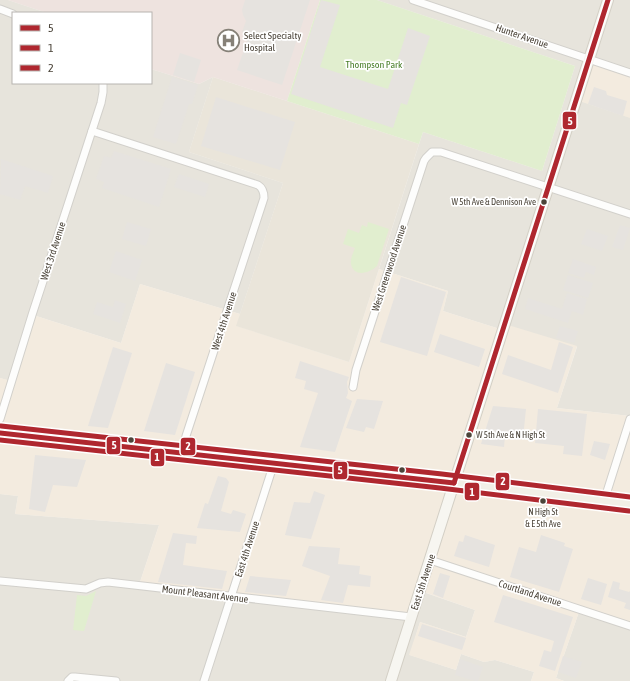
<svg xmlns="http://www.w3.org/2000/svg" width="630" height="681" font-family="'Asap Condensed',sans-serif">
<rect width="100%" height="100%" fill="#f4f2ee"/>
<g fill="#e7e4dc">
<path d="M0,0h8l39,13h-34v70h138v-14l48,15 14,-7 -24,75 94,31 -43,131 -100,-30 -19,59 -88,-28 -20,67 -13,-4z"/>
<path d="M377,0h253v416l-73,-8 20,-61 -74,-17 -60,-19 5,-20 -69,-22 44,-137 119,39 33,-105z"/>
<path d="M0,494l18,2 -3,18 144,11 -20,60 284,7 52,18 -9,27 -46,-15 -10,33 46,15 5,-16 23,8 11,-2 39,12 -3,9h-531z"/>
<path d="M580,609l50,16v56h-66l-8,-3z"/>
</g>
<g fill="#f3ebdf">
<path d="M589,59l41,14v45l-54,-18z"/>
<path d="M379,269l69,22 -5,20 60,19 2,-6 72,22 -20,62 73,8v209l-50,-16 -24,69 8,3h-33l3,-9 -39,-12 -11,2 -23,-8 -5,16 -47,-15 11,-33 46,15 9,-27 -51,-18 -9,21 -276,-28 20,-60 -144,-11 3,-18 -18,-2v-116l12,3 21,-66 88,28 19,-59 100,30 -3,12 112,36z"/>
</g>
<path fill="#eae5da" d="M213,77l206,67 -70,218 -113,-36 47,-143 -94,-31z"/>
<path fill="#eee3df" d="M8,0h312l-33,101 -74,-24 -14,7 -48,-15v-56h-104z"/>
<g fill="#e1eecf">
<path d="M320,0h57l198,66 -33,105 -119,-39 -4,12 -132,-43z"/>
<path d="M368,222l21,7 -12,37c-7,7 -23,12 -26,-2 -1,-5 2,-11 4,-16l-12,-4 5,-15 11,4 3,-8 5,2z"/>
<path d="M96,591l-12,40 -11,-1 4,-35 9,1z"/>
</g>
<g fill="#e6e3df">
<path d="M245,0h65l-28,85 -45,-15 12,-35 -7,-3 4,-11 -3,-6 -1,-5z"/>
<path d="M321,0l19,5 -20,62 68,22 20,-61 22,8 -23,69 -6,-2 -8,25 -102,-34z"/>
<path d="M180,53l21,7 -7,22 -21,-7z"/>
<path d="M172,77l26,8 -6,19h-3l-13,40 -23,-7z"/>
<path d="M594,87l12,4 1,4 20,6 -4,15 -35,-12z"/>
<path d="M216,97l79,25 -15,48 -79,-24z"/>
<path d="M114,151l57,18 -12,38 -57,-19 2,-6 -8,-3 8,-23 7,2z"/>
<path d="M1,159l52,17 -5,17 -23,-7 -5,14 -20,-6z"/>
<path d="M179,174l30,10 -4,13 -31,-10z"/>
<path d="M127,222l24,7 -5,17 -24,-7z"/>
<path d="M620,225l10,3 -7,22 -11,-3z"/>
<path d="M587,229l21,7 -6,15 -21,-7z"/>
<path d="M116,251l26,9 -7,21 -26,-9z"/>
<path d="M573,259l23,8 -2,8 -8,-3 -2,6 -16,-5z"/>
<path d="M568,275l25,8 -5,15 -25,-8z"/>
<path d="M401,277l45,15 -19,64 -47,-14z"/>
<path d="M567,293l20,6 -4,16 -11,-4 -4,12 -43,-14 3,-11 34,11z"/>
<path d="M115,300l11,4 -6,19 -27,-9 4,-12 16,5z"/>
<path d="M560,326l18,5 -4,12 -18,-5z"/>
<path d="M440,334l45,15 -6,18 -45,-15z"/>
<path d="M559,342l14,5 -15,46 -56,-19 6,-19 43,15z"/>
<path d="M113,347l19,6 -24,75 -20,-2z"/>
<path d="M300,361l49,16 -2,5 1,11 -2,5 6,3 -17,51 -35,-5 18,-54 -14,-4 2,-8 -11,-3z"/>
<path d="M166,363l29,9 -20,63 -31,-4z"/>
<path d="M357,399l26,2 -9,28 -8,-2 -2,5 -18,-4z"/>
<path d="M493,406l33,3 -3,29 -18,-2 -1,11 -23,-3z"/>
<path d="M538,409l49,5 -5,42 -19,-2 1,-8 -29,-3z"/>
<path d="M594,441l16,3 -5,16 -15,-5z"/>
<path d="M35,455l51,5 -9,27 -24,-2 -8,27 -16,-3z"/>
<path d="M218,476l8,2 3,4 -8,29 10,3 2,-4 13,4 -6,18 -43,-4 8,-25 3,1z"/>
<path d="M314,491l11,4 -14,44 -26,-4 9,-33 16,1z"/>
<path d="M173,533l24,3 -1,8 -10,-1 -3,22 44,6 -5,18 -64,-7z"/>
<path d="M465,535l30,10 -6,22 -35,-11 5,-15 4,1z"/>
<path d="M541,535l24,8 -1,3 9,3 -14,43 -49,-15 9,-30 17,5z"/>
<path d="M309,546l31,2 -2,16 22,2 -1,8 12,2 -1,11 -22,-2 -5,18 -22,-3 9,-24 -28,-10z"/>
<path d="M440,573l10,3 -7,22 -10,-4z"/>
<path d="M250,576l41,4 -5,16 -41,-4z"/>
<path d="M588,578l19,6 -6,21 -20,-6z"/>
<path d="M613,581l7,2 -1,6 10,3 1,-1v19l-6,-2 2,-5 -18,-6z"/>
<path d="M503,595l70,22 -18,54 -16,-5 5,-16 7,2 3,-11 -60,-19z"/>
<path d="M422,624l44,14 -4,12 -44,-14z"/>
<path d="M563,656l19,6 -6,16 -18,-6z"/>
<path d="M460,659l23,8 -5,14h-3l-20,-6z"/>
</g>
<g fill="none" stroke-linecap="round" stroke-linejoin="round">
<defs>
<g id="minor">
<path d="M413,0l217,73"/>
<path d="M0,9l13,5"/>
<path d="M92,131l166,54c5,3 6,7 6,13l-78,238 -2,17"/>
<path d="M353,387l3,-17 68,-209 2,-3 6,-6h9l189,62"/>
<path d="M0,419l32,-104 69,-212 2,-11v-9"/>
<path d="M604,501l26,-82"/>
<path d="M430,560l200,66"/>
<path d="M0,581l86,8 14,-6 8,-1 303,35"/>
<path d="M68,681l4,-4h3l41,4"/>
<path d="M204,681l70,-218"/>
</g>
<path id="secondary" d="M391,681l217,-681"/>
<path id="primary" d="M0,433l441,48 189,23"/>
</defs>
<use href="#minor" stroke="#d2d0cb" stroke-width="9"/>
<use href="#secondary" stroke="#d3cfc5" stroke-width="12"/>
<use href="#primary" stroke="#d6cebb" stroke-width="13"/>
<use href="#minor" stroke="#fdfdfc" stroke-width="7"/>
<use href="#secondary" stroke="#f7f6f1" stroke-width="10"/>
<use href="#primary" stroke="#f2efe6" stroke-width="11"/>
<defs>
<g id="bus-1">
<path d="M0,433l454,50"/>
<path d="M454,483l154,-483"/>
</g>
<path id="bus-2" d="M0,440l440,48 189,23"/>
<path id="bus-3" d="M1,426l441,48 188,23"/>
</defs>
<use href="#bus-1" stroke="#fff" stroke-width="8"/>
<use href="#bus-2" stroke="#fff" stroke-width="8"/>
<use href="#bus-3" stroke="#fff" stroke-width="8"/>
<use href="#bus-1" stroke="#af272f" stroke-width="5"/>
<use href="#bus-2" stroke="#af272f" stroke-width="5"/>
<use href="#bus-3" stroke="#af272f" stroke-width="5"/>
</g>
<defs>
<symbol id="hospital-ring" viewBox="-11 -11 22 22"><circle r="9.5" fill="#fff" stroke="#868178" stroke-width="1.5"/><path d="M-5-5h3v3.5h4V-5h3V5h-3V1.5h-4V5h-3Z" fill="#868178"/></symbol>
</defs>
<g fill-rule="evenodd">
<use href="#hospital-ring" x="216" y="28" width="25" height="25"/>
</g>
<g fill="#4b4439" stroke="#fff" stroke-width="1.5">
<circle cx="544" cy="202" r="3.5"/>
<circle cx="469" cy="435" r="3.5"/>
<circle cx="131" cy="440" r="3.5"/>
<circle cx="402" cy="470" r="3.5"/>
<circle cx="543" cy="501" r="3.5"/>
</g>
<g text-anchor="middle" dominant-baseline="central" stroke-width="3.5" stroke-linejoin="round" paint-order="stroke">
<g font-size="9" fill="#4b4439" stroke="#fff" text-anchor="end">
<text x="536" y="202">W 5th Ave &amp; Dennison Ave</text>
<text x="476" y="435" text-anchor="start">W 5th Ave &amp; N High St</text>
<text x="543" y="512" text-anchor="middle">N High St<tspan x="543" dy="12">&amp; E 5th Ave</tspan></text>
</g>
<g font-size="10" fill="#4b4439" stroke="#fff" text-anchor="start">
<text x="244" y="35">Select Specialty<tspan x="244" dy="12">Hospital</tspan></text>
</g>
<g font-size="10" fill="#4b4439" stroke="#fff">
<text transform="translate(522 36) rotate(19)">Hunter Avenue</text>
<text transform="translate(53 251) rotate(-72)">West 3rd Avenue</text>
<text transform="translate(389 268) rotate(-72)">West Greenwood Avenue</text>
<text transform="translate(224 321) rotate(-72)">West 4th Avenue</text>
<text transform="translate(247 549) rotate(-72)">East 4th Avenue</text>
<text transform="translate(423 582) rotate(-72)">East 5th Avenue</text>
<text transform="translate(530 593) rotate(18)">Courtland Avenue</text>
<text transform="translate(205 594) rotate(7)">Mount Pleasant Avenue</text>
</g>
<g font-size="10" fill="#4a7f2a" stroke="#fff">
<text x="374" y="64">Thompson Park</text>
</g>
</g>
<g stroke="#fff" stroke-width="1.5">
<rect x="562" y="111" width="15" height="19" rx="4" fill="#af272f"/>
<rect x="106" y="436" width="15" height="19" rx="4" fill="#af272f"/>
<rect x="180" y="437" width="16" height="19" rx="4" fill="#af272f"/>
<rect x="150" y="448" width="15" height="19" rx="4" fill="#af272f"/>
<rect x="333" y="461" width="15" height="19" rx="4" fill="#af272f"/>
<rect x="495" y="472" width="15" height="19" rx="4" fill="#af272f"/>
<rect x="464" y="482" width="16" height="19" rx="4" fill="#af272f"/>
</g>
<g font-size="11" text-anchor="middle" font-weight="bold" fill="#fff">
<text x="570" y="125">5</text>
<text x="114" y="449">5</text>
<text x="188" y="450">2</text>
<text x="157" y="461">1</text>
<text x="340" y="474">5</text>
<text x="503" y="485">2</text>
<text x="472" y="496">1</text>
</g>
<rect x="12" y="12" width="140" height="72" fill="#ffffff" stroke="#b7b4b0"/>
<rect x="20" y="25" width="20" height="6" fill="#af272f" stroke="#b7b4b0"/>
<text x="48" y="32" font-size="12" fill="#4b4439">5</text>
<rect x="20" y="45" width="20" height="6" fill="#af272f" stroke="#b7b4b0"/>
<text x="48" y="52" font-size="12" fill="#4b4439">1</text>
<rect x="20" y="65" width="20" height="6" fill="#af272f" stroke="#b7b4b0"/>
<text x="48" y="72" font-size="12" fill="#4b4439">2</text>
</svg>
